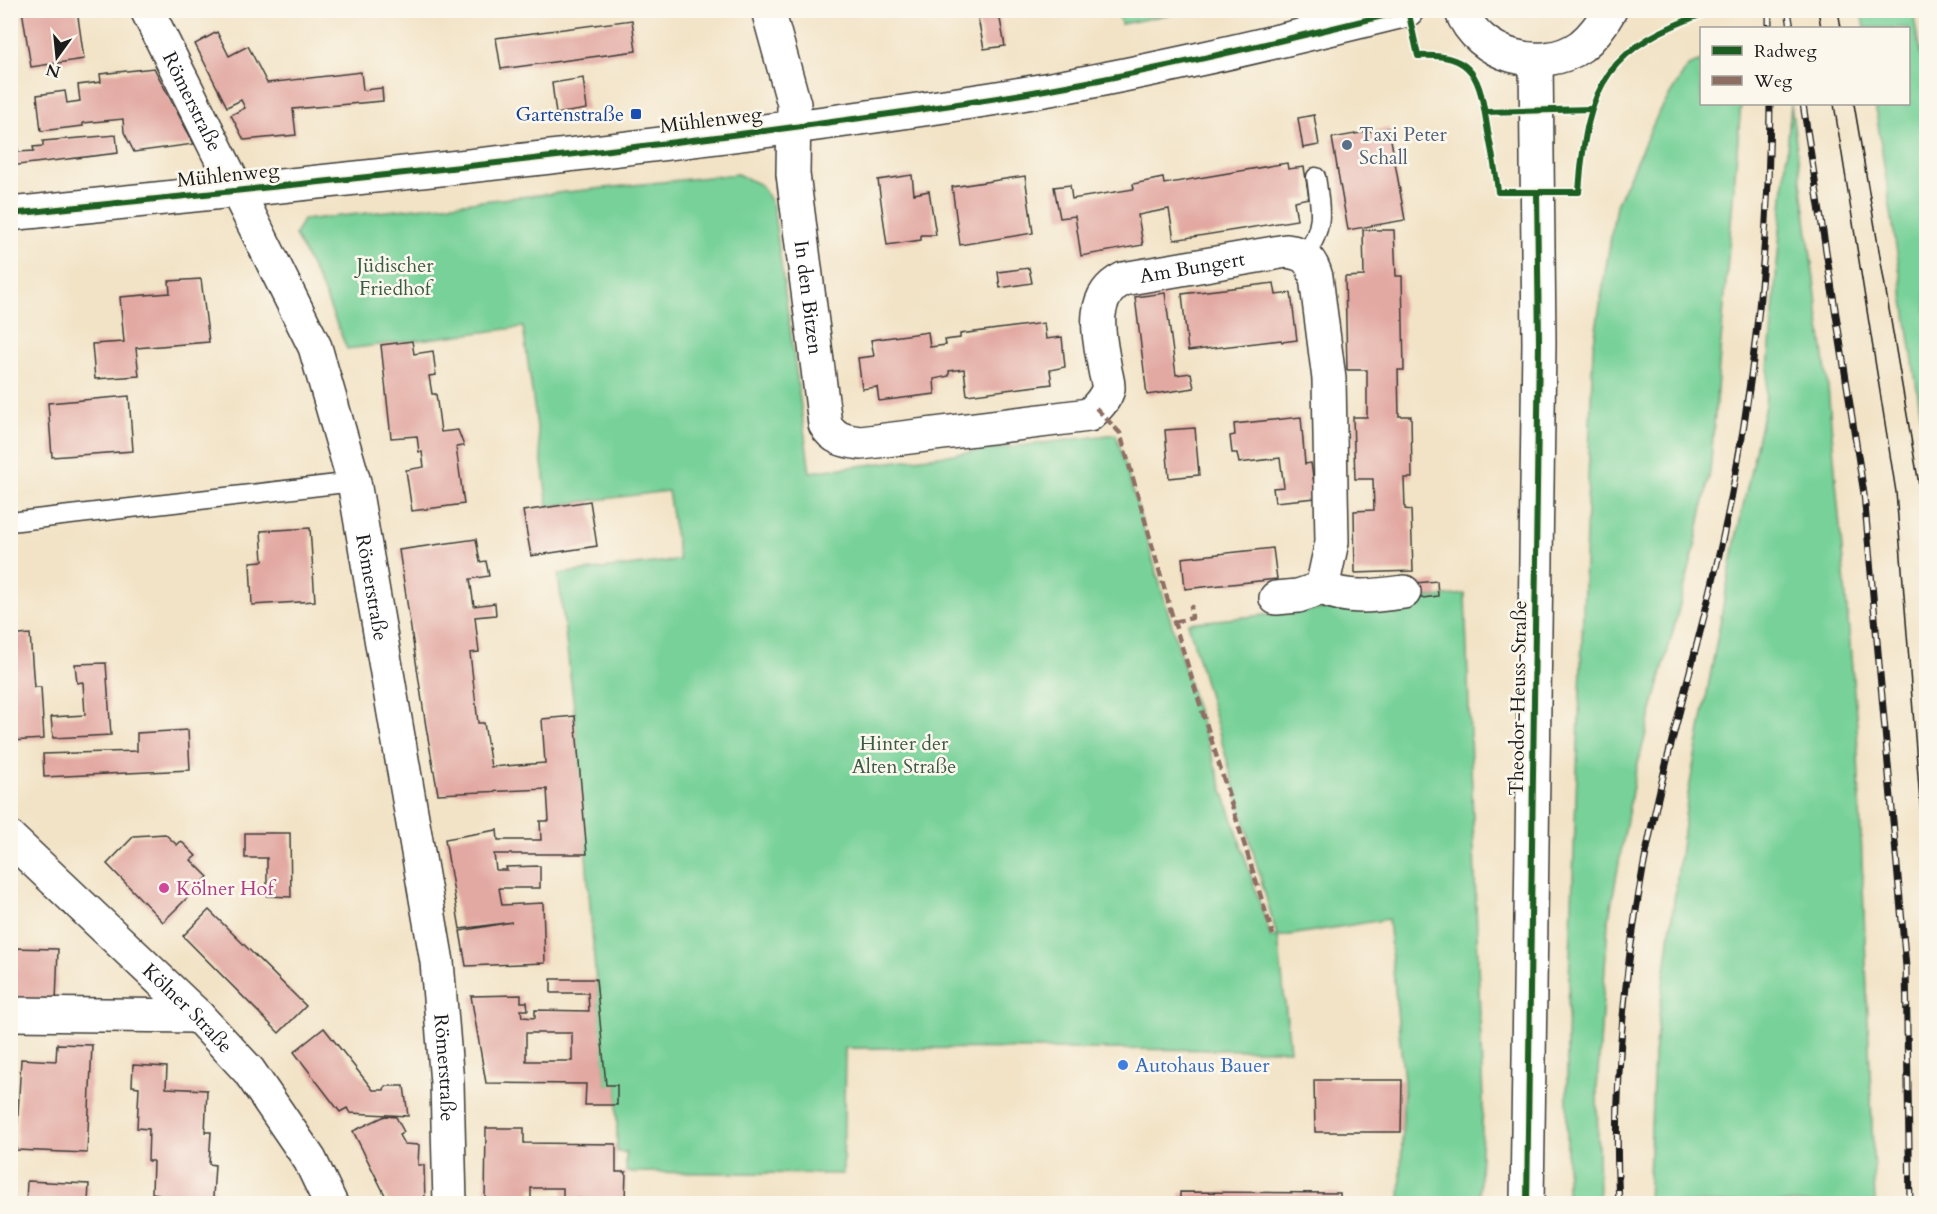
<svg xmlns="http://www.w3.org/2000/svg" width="1937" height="1214" font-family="Cardo,serif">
<rect width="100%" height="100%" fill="#fbf7ec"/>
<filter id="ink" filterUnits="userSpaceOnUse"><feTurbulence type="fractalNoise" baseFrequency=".0167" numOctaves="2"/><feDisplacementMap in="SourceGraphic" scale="12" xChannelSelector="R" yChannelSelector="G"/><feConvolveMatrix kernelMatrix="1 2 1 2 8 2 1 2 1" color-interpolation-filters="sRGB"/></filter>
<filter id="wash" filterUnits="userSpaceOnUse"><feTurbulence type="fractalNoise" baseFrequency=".008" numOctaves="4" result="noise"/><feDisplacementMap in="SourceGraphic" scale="24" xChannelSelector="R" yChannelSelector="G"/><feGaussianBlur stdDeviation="1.35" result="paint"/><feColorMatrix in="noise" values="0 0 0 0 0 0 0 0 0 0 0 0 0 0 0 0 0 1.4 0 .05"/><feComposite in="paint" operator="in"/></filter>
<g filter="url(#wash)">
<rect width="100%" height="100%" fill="#f2e3c6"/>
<g fill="#77d198" stroke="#4a765a" stroke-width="1.5">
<path d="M1118,11v-1l69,1 -66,13z"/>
<path d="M1861,11h52l13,78v361l-51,-346h33v-76h-44z"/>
<path d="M1701,61l1,43h39l-31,368 -16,79 -59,224 -27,148 -11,167 2,113h-32v-167l26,-688 23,-143 42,-91 30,-48z"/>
<path d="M1791,104l37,283 29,339 18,477h-227l6,-149 34,-260 47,-251 30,-138z"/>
<path d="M737,174l24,11 12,21 37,266 306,-38 79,270 76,233 6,-1 -89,-313 277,-29 18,508 -4,101h-79l4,-122 -16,-162 -110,18 12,113 -445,-2 -2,126 -217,-2v-20h-9v-66l-11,-1 -6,-52 -25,-317 -17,-142 121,-14 -11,-69 -120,15 -25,-179 -176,22 -25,-61 -27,-53 8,-15z"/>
</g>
<g id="blocks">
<g fill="#e2a9a2" fill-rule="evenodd">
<path d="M22,10h55l7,49 -53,8z"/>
<path d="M999,14l6,32 -21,3 -6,-31z"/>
<path d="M632,20l4,31 -135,18 -5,-31z"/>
<path d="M217,32l12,24 19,-10 19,37 94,-11 2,18 19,-2 1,13 -90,8 3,26 -52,5 -13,-25 14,-7 -4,-8 -14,7 -32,-63z"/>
<path d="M154,68l40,76 -60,8 -10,-20 -1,-13 -40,4v3l-42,5 -4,-36 28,-4 2,12 13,-2 -2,-16 23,-3 -1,-8z"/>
<path d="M583,78l4,31 -31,5 -4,-31z"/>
<path d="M1314,115l5,30 -16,3 -5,-30z"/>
<path d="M1389,128l16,92 -57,10 -16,-92z"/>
<path d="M116,135l2,18 -108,13v-20l7,-1 1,7 16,-1 -1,-4 10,-1v-5z"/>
<path d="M1287,163l1,6 16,-2 5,31 -15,3 3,19 -123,20 -5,-31 -31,6 5,30 -62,11 -6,-40 -15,2 -6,-31 16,-2 2,14 62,-10 -1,-5 30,-6 1,6z"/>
<path d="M912,175l2,19 15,-3 7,44h-15v5l-34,5 -9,-65z"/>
<path d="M1025,176l8,57 -73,12 -8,-58z"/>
<path d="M1363,230h31l2,46h6l2,94h-6l1,46h12l1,62h-8l1,31 6,1 2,61 -58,2 -1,-62 20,-1 -1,-31h-18l-2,-62h14v-47h-20l-2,-93 19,-1z"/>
<path d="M1029,268l3,15 -32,5 -2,-16z"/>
<path d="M201,279l8,63 -73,6 3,28 -44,3 -3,-35 32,-2 -4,-45 50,-4 -1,-12z"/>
<path d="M1274,283l2,12 15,-2 6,47 -15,2 -1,-2 -93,11 -6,-57z"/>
<path d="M1165,293l11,82 15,-2 3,15 -47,7 -12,-98z"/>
<path d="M1044,323l2,16 16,-2 3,30 -15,3 2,14 -85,11 -3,-26 -15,2v5l-15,3 1,15 -56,7 -2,-14 -15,2 -4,-31 16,-2 -3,-16 57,-8 2,15 16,-2 -1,-5 15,-2v-4z"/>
<path d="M412,341l2,13 19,-3 3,24 -7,1 3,18h4l5,38 17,-2 6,16 -8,1 8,57 -52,7 -6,-41 18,-3 -2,-15h-3l-2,-16 -26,2 -10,-93z"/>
<path d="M129,396l4,55 -81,6 -4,-54z"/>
<path d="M1301,417l4,47 6,-1 5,35 -41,4 -2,-14 11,-1 -4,-29 -41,5 -2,-10h-5l-2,-17 5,-1 -1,-11z"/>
<path d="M1195,428l4,47 -30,3 -4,-48z"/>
<path d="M590,501l7,45 -66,10 -8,-45z"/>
<path d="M310,528l5,73 -63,4 -2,-43 13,-1 -2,-30z"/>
<path d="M476,539l4,23 6,-1 3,15 -19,3 4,27 21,-3 1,12 -21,2 4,35 -9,1 8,70h6l7,44 54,-4 -3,-44 33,-3 12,138h-93l2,16h11l-1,-3 34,-1v22h-41l3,17 41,-2 2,60 -79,3 -6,-35 52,-9 -52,7 -15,-90 52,-9 1,10h43l-1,-19h9l-2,-32 -109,5 -12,-67 -27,-177z"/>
<path d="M1273,548l4,31 -92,10 -3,-31z"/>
<path d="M1437,581l1,15 -31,4 -2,-16z"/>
<path d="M30,634l4,53h7l3,52 -34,2v-105z"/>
<path d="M106,663l5,72 -58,3 -2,-21 34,-2 -2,-33 -6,1 -2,-19z"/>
<path d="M188,730l2,40 -146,7 -1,-23 94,-3v-18z"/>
<path d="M245,833h45l1,64 -24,-1v-38h-22z"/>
<path d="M165,834l12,11 4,-4 15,15 -5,4 17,17 -45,45 -56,-58 27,-28z"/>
<path d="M209,910l97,96 -27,27 -96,-97z"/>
<path d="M10,948l48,1 -2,53 -46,-1z"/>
<path d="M551,979h45l10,106h11v20h-32l1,-21 -100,-1 -15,-87 50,-1v7h6l1,8h-7l1,7 13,1v-8l54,1 -1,-18h-37zM526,1033h46v28h-46z"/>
<path d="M324,1028l49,62h11l1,-4h19l4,30 -58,-3 -3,-5 -7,4 -46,-60z"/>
<path d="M57,1044l35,1 -5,108 -71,-3 5,-91 35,2z"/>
<path d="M133,1065l34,2 -1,21 41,2 -2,42h6l-2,32 6,1 -2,32 6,1v5h-61v-9l-6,-1 1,-32h-5l1,-32 -12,-1 2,-41 -7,-1z"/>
<path d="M1314,1080h88l-1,52h-86z"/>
<path d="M385,1116l11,1 8,15 -5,3 5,9 15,1 -1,20h6l1,38h-36l-36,-72z"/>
<path d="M486,1128h38v15l92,1v28h10l-1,28 -62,-2v-10h-32v15h-46z"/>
<path d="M27,1181l62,3 -1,19h-62z"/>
<path d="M1180,1192l160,1v10h-160z"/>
</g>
</g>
</g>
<g filter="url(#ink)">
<use href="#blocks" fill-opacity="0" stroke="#3c3a36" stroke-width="1.5"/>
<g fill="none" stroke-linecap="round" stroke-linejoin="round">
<defs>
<g id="lane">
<path d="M1305,256c20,-30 16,-46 11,-79"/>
<path d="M10,522l344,-40"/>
</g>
<g id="street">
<path id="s1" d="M147,10l168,337 39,135 83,480 10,121 3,121"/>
<path id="s2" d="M768,10l26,94 -1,70 32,250c8,15 20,17 36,19l228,-28c7,-6 17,-17 19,-26 1,-5 -2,-13 -3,-19 -5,-32 -18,-73 18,-91l163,-28c18,2 25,8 30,26l13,102 3,163 -10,46 -24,8 -22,2"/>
<path d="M10,214c327,-34 656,-65 981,-115 140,-22 278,-55 416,-89"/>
<path d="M1322,588c27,12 52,8 82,4"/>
<path id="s3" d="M10,838l188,178 51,55 61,89 21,44"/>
<path d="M10,1014l188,2"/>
</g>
<g id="secondary">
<path d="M1461,10c17,46 81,64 120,36 13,-10 21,-22 29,-36"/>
<path d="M1527,1204l12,-861 -3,-283"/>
</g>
</defs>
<use href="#lane" stroke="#3c3a36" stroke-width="21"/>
<use href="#street" stroke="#3c3a36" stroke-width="36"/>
<use href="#secondary" stroke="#3c3a36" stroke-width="36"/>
<use href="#lane" stroke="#fff" stroke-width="18"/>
<use href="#street" stroke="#fff" stroke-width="33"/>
<use href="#secondary" stroke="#fff" stroke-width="33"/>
<g stroke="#1c1c1c" stroke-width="1.5">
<path d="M1818,10l3,18"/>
<path d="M1838,10l3,18"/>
<path d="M1834,104l62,388 30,387"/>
<path d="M1854,104l65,381 7,114"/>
</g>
<defs>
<g id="rail">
<path d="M1769,10v18"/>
<path d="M1788,10l3,18"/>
<path d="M1803,104l61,390 42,473 4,237"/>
<path d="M1619,1204c-6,-113 4,-224 24,-335 24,-128 66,-253 90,-381 24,-127 36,-256 37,-384"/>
</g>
</defs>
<use href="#rail" stroke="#1c1c1c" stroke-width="7"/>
<use href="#rail" stroke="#fbf7ec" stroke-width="4.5" stroke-dasharray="14" stroke-linecap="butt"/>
<g stroke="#8d6e63" stroke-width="4.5" stroke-dasharray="9 4.5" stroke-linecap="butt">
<path d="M1096,408l24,25 54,189 99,313"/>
<path d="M1174,622l18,-4 -1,-13"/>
</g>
<defs>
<g id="cycleway">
<path d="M1408,10l10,46c60,-4 62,27 70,76 4,20 8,40 10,60h81c8,-111 28,-145 135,-182"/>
<path d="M1485,112l106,-3"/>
<path d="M10,214c327,-34 656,-65 981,-115 140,-22 278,-55 416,-89"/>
<path d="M1527,1204l12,-861 -2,-151"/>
</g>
</defs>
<use href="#cycleway" stroke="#fbf7ec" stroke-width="10"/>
<use href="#cycleway" stroke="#1b5e20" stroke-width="6"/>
</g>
</g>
<rect fill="#1a4fb4" stroke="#fbf7ec" stroke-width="2" x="630" y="108" width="12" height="12" rx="3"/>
<circle fill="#5c6f8a" stroke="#fbf7ec" stroke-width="2" cx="1347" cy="145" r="6"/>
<circle fill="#d1479c" stroke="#fbf7ec" stroke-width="2" cx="164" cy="888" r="6"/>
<circle fill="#3f7fe0" stroke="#fbf7ec" stroke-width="2" cx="1123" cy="1065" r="6"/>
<g text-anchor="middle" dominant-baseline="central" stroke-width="5" stroke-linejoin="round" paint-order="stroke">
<g font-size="20" fill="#1c1c1c" stroke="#fbf7ec">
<text stroke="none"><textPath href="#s1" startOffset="102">Römerstraße</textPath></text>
<text transform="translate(711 120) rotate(-7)">Mühlenweg</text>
<text transform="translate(228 175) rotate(-6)">Mühlenweg</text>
<text stroke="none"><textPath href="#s2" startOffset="915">Am Bungert</textPath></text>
<text stroke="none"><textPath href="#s2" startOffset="292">In den Bitzen</textPath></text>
<text stroke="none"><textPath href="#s1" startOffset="624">Römerstraße</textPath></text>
<text transform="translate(1518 698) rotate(-89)">Theodor-Heuss-Straße</text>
<text stroke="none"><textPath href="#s3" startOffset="246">Kölner Straße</textPath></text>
<text stroke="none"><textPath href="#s1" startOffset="1110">Römerstraße</textPath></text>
</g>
<g font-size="20" fill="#164399" stroke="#fbf7ec" text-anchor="end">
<text x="624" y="114">Gartenstraße</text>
</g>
<g font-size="20" fill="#4e5e75" stroke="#fbf7ec" text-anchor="start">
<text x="1359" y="134">Taxi Peter<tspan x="1359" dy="23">Schall</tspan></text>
</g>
<g font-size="20" fill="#3c5b47" stroke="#fbf7ec">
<text x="395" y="265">Jüdischer<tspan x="395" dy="23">Friedhof</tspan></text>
<text x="904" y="743">Hinter der<tspan x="904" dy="23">Alten Straße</tspan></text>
</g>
<g font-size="20" fill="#b23c85" stroke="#fbf7ec" text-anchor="start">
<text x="176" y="888">Kölner Hof</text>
</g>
<g font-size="20" fill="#366cbe" stroke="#fbf7ec" text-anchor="start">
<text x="1135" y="1065">Autohaus Bauer</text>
</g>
</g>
<rect width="1937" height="1214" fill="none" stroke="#fbf7ec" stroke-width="36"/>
<rect x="1700" y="27" width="210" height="78" fill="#fbf7ec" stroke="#a29f99" stroke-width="1.5"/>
<rect x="1712" y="46" width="30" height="9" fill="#1b5e20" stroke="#a29f99" stroke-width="1.5"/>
<text x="1754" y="57" font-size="18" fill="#1c1c1c">Radweg</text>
<rect x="1712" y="76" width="30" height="9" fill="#8d6e63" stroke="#a29f99" stroke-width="1.5"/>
<text x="1754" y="87" font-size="18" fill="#1c1c1c">Weg</text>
<g transform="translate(57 57) rotate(195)" stroke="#fbf7ec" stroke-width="4.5" paint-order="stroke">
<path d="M0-4.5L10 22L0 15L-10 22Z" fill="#1c1c1c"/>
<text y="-9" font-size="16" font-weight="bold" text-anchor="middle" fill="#1c1c1c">N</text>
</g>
</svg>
